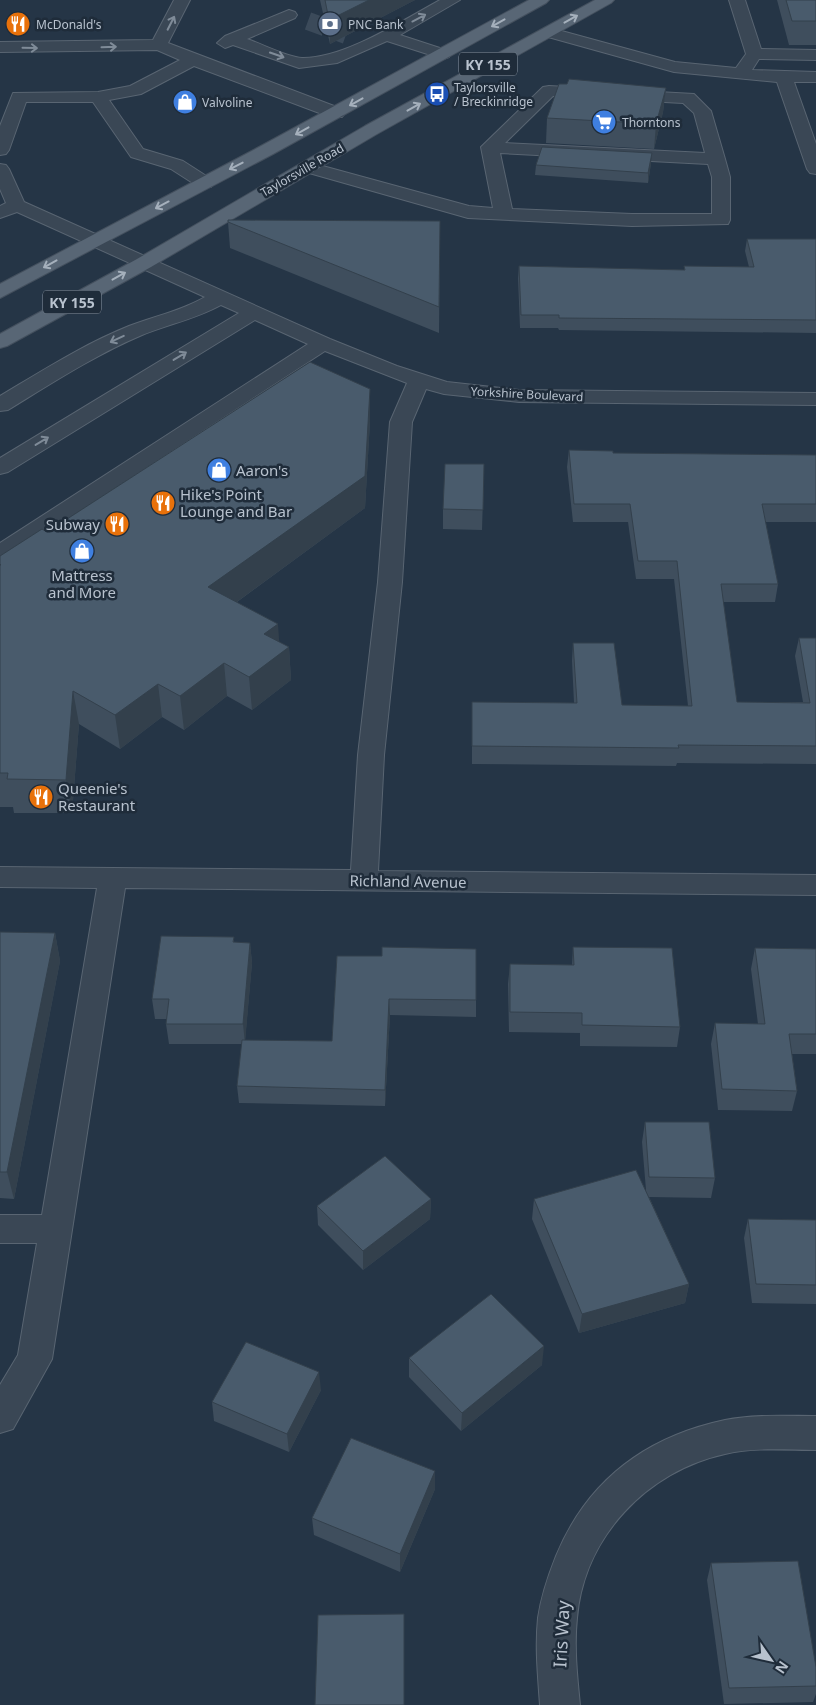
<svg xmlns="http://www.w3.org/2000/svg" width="816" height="1705" font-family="'Noto Sans',sans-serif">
<rect width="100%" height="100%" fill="#253546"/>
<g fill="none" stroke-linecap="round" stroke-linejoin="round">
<path stroke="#3b4a5a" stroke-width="18" stroke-dasharray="18 9" stroke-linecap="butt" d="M308,21l38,14"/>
<defs>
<g id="minor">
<path d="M174,0h16l-22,43 174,66 3,4 -3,4h-12l-136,-51 -53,28 -32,6 34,49 40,12 28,18 3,4 -3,4h-12l-28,-18 -40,-12 -38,-55h-67l-17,48 -3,4 -6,1v-29l13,-33 85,-1 32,-6 50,-26 -23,-10 -157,2v-10l153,-2z"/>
<path d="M440,0h20l-60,35 49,16 2,3 -2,3 -6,2 -56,-18 -50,22 -38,5 -66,-23 -8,3 -8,-5 8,-7 64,-26 6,2 2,3 -2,3 -48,21c15,5 40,18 55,19 42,1 101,-38 138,-58z"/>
<path d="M729,0h16l16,49 55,1v10l-57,-1 -7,11 64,2v10h-22l22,62v30l-6,-1 -3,-4 -30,-87 -103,-10 -133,-37 -2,-3 8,-5 128,35 61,6 10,-14z"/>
<path d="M549,86l145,8 17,17 14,48 5,18v43l-2,4 -96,2 -164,-8 -166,-47 -3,-4 3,-4 6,-1 161,44 24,2 -12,-61 62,-60zM553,96l130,7 11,10 11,40 -200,-10zM500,153l208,11 4,13v37h-80l-120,-5z"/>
<path d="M0,164l6,1 3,4 15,33 306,137 67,27 50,16 72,8 297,3v12l-297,-3 -75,-8 -18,-5 -14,33 -10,160 -18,173 -6,116 438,4v20l-691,-7 -73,471 -39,70 -13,4v-48l18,-30 19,-112h-37v-28h42l55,-327 -97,-1v-20l351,3 7,-115 20,-173 12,-160 17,-39 -82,-32 -317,207 -8,2v-17l308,-199 -53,-24 -247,152 -8,2v-16l239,-145 -18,-8c-25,14 -52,19 -79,30 -47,20 -90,48 -134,75l-8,1v-15c42,-25 84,-52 129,-70 26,-10 52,-15 76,-29l-188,-85 -17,6v-12l6,-3 -6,-14z"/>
<path d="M816,1416v34c-30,0 -62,-3 -91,4 -78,17 -141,83 -148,164 -3,28 0,58 3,87h-40c-2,-29 -5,-58 -2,-87 3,-21 10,-42 18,-62 31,-75 89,-119 169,-136 30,-6 61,-4 91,-4z"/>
</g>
<g id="major">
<path d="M529,0h20l-3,3 -273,151 -273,144v-14l261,-138z"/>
<path d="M595,0h19l-3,3 -234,131 -226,133 -144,79 -7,2v-14l137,-75 228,-133z"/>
</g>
</defs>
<use href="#minor" stroke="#596572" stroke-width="2"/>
<use href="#major" stroke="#44505e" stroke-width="2"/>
<use href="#minor" fill="#3a4755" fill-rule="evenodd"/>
<use href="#major" fill="#586675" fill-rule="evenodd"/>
</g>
<g fill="#3f4e5d">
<path d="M320,0h95l-85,44z"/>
<path d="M777,0h39v45h-27z"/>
<path d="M567,84l99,4 -3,24 -9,37 -108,-6 1,-25z"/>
<path d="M651,163l-3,20 -113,-8 1,-10z"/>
<path d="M440,221l-1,112 -209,-85 -2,-26z"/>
<path d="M747,239h69v94l-257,-3 -1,-2h-38l-2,-50 1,-12 165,4v-4l65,1 -4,-16z"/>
<path d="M370,389v32l-5,87 -128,94 42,40 10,5 2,33 -39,30 -25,-14 -43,34 -22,-13 -42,32 -41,-25 -7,89h-58l-1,-6h-13v-251l47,-24z"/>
<path d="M569,450l44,3 203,2v67h-51l13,62 -3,18h-52l14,100h66l-8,-46 4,-18h17v126l-139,-1 -1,3 -204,-2v-62l102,1 -2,-42 1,-18 49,62 66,1 -14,-127h-38l-8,-57h-55l-6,-55z"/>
<path d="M484,464l-2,66 -39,-1v-20z"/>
<path d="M0,932l55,1 5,28 -46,238 -14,-1z"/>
<path d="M234,937v5l16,1 2,20 -7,77 87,1 5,-85 139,44v17l-86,-2 -5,91 -146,-3 -2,-17 5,-42h-73l-3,-20v-5h-11l-3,-20z"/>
<path d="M573,947l107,80 -3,20 -97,-1v-13l-71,-1 -1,-48 2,-20 62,1z"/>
<path d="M755,948l61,1v105h-24l5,37 -5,20 -74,-1 -7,-66 4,-21 43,1 -7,-55z"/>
<path d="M645,1122l70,56 -4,20 -62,-1 40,87 -4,19 -106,30 -47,-114 2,-20 112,-9 -4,-48z"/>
<path d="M431,1199l-1,20 -67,51 -45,-45 -1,-19z"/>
<path d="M748,1219l68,1v84l-64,-1 -8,-65z"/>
<path d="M409,1358l133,7 -81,66 -52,-54z"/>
<path d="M321,1390l-32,62 -75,-31 -2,-19z"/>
<path d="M435,1489l-35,83 -86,-37 -2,-17z"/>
<path d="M711,1563l105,104v27l-3,8 -89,2 -17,-124z"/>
</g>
<g fill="#33404c">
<path d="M369,0h46l-85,44 -1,-24z"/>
<path d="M666,88l-3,24 -9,37 2,-25z"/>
<path d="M652,153l-1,10 -3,20v-10z"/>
<path d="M370,389v32l-5,87 -153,112 -4,-33z"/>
<path d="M278,624l2,29 9,-6 2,33 -39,30 -3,-33 15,-43z"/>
<path d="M224,663l3,33 -43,34 -4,-34z"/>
<path d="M158,684l4,33 -42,32 -5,-34z"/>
<path d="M73,691l6,33 -7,89 -6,-33z"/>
<path d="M55,933l5,28 -46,238 -7,-27z"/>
<path d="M250,943l2,20 -7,81 -2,-20z"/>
<path d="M389,999l1,16 -5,91v-16z"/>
<path d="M431,1199l-1,20 -67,51v-19z"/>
<path d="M689,1284l-4,19 -106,30 3,-19z"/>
<path d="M544,1346l-2,19 -81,66 1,-18z"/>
<path d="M319,1372l2,18 -32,62 -2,-18z"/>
<path d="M435,1471v18l-35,83v-18z"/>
</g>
<g fill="#495b6c" stroke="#33404c">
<path d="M325,0h44l-40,20z"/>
<path d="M786,0h30v21h-24z"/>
<path d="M569,79l97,9 -10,36 -109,-6 12,-34h8z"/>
<path d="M542,147l110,6 -4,20 -112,-8z"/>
<path d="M228,220l212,1 -1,86 -211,-85z"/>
<path d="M747,239h69v81l-257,-2v-3h-38l-2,-49 166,4 -1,-4 70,1z"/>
<path d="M310,362l60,27 -5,87 -157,111 70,37 -14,10 25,13 -40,30 -25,-14 -44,33 -22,-12 -43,31 -42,-24 -7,89 -59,-1 1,-6h-8v-208h1l-1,-1v-8l42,-27 5,3z"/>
<path d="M569,450l44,1v2l203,2v49h-54l16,80h-57l16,118 73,1 -11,-65h17v108l-138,-1 1,3 -207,-2v-44l105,1 -4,-60h41l8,62 70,1 -15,-145h-39l-8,-57h-56z"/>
<path d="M445,464h39l-1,46 -40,-1z"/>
<path d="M0,932l55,1 -48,239h-7z"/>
<path d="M161,936l73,1 -1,5 17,1 -7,81h-77l3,-25h-17z"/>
<path d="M382,947l94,2v51l-87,-1 -4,91 -148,-4 5,-46 90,1 5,-85h45z"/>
<path d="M573,947l99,1 8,79 -98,-2v-12l-72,-1v-48l64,1z"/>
<path d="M755,948l61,1v85h-27l8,57 -75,-2 -7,-66 50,1z"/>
<path d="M645,1122h64l6,56 -66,-1z"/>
<path d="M385,1156l46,43 -68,52 -46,-45z"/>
<path d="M636,1170l53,114 -107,30 -48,-115z"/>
<path d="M748,1219l68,1v65l-60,-1z"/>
<path d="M491,1294l53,52 -82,67 -53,-55z"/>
<path d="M246,1342l73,30 -32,62 -75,-32z"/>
<path d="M351,1438l84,33 -35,83 -88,-36z"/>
<path d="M798,1561l18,106v19l-87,2 -18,-125z"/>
<path d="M404,1614v91h-89l3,-90z"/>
</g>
<defs><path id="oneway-shaft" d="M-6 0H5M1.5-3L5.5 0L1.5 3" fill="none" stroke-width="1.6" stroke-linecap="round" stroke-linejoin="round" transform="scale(1.25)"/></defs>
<g stroke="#7f8b98">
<use href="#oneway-shaft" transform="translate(419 18) rotate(-28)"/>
<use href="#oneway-shaft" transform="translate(171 23) rotate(-63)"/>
<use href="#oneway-shaft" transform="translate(109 47) rotate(-2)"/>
<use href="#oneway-shaft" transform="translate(30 48) rotate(1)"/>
<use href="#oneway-shaft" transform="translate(277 55) rotate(19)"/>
<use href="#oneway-shaft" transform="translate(117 339) rotate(155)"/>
<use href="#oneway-shaft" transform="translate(180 356) rotate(-31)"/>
<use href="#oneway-shaft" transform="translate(42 441) rotate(-31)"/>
</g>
<g stroke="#a5b0bc">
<use href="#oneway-shaft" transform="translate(571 19) rotate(-29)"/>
<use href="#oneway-shaft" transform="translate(498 23) rotate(151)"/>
<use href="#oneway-shaft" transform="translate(356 102) rotate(151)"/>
<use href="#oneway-shaft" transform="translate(414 107) rotate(-29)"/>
<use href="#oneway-shaft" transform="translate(302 131) rotate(151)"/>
<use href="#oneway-shaft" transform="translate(236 166) rotate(153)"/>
<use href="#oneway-shaft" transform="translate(162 205) rotate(152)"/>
<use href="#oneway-shaft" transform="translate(50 264) rotate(151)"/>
<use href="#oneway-shaft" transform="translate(119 276) rotate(-29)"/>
</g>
<defs>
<symbol id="restaurant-disc" viewBox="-11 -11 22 22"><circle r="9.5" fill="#e8710a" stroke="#1f2c3a"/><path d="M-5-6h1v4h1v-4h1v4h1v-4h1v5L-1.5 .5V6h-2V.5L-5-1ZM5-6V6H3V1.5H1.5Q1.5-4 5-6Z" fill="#fff"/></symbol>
<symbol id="bank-disc" viewBox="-11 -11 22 22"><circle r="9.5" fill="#5c6f8a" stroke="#1f2c3a"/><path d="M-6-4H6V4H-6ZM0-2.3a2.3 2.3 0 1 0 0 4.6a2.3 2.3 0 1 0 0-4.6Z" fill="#fff"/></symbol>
<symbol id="bus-disc" viewBox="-11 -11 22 22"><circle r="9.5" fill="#1a4fb4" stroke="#1f2c3a"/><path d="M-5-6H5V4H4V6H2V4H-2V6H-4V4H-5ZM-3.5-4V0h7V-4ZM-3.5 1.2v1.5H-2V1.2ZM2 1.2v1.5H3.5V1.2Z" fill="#fff"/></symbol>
<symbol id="shop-disc" viewBox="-11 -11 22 22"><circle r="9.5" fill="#3f7fe0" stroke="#1f2c3a"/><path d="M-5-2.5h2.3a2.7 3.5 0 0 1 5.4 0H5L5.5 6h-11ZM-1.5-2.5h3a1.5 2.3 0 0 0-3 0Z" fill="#fff"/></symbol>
<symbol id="supermarket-disc" viewBox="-11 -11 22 22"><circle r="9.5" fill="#3f7fe0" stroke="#1f2c3a"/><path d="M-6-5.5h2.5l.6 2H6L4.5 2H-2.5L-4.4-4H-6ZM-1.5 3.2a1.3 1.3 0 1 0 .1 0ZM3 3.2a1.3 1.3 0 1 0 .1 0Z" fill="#fff"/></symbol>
</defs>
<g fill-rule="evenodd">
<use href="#restaurant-disc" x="4" y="10" width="28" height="28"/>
<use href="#bank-disc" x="316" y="10" width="28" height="28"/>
<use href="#bus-disc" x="423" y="80" width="28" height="28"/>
<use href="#shop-disc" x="171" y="88" width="28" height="28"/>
<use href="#supermarket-disc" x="590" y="108" width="28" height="28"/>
<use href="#shop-disc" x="205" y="456" width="28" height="28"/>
<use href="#restaurant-disc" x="149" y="489" width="28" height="28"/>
<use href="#restaurant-disc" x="103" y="510" width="28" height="28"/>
<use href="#shop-disc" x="68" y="537" width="28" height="28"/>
<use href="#restaurant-disc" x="27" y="783" width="28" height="28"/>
</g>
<g text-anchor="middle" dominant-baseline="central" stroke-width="5" stroke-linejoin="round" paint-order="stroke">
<g font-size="12" fill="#b8c2ce" stroke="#1f2c3a" text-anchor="start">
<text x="36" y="24">McDonald's</text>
<text x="348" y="24">PNC Bank</text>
<text x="454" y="87">Taylorsville<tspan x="454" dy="14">/ Breckinridge</tspan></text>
<text x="202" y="102">Valvoline</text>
<text x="622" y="122">Thorntons</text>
</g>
<g font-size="12" fill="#b8c2ce" stroke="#1f2c3a">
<text transform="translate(302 170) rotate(-30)">Taylorsville Road</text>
<text transform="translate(527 394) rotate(3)">Yorkshire Boulevard</text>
</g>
<g fill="#1f2c3a" stroke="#8a95a2" stroke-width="1">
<rect x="459" y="52.5" width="58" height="23" rx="4"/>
<rect x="43" y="290.5" width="58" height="23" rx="4"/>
</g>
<g font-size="14" font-weight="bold" fill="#b8c2ce">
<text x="488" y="64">KY 155</text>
<text x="72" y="302">KY 155</text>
</g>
<g font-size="15" fill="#b8c2ce" stroke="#1f2c3a" text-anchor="start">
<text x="236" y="470">Aaron's</text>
<text x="180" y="494">Hike's Point<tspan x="180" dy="17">Lounge and Bar</tspan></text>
<text x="100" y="524" text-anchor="end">Subway</text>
<text x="82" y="575" text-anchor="middle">Mattress<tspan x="82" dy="17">and More</tspan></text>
<text x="58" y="788">Queenie's<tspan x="58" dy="17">Restaurant</tspan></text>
</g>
<g font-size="15" fill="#b8c2ce" stroke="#1f2c3a">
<text transform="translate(408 881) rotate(1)">Richland Avenue</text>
</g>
<g font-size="18" fill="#b8c2ce" stroke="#1f2c3a">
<text transform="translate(561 1634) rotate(-87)">Iris Way</text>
</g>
</g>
<g transform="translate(771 1660) rotate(124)" stroke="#1f2c3a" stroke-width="4" paint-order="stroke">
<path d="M0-4L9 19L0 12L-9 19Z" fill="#b8c2ce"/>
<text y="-8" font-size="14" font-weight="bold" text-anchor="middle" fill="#b8c2ce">N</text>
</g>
</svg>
